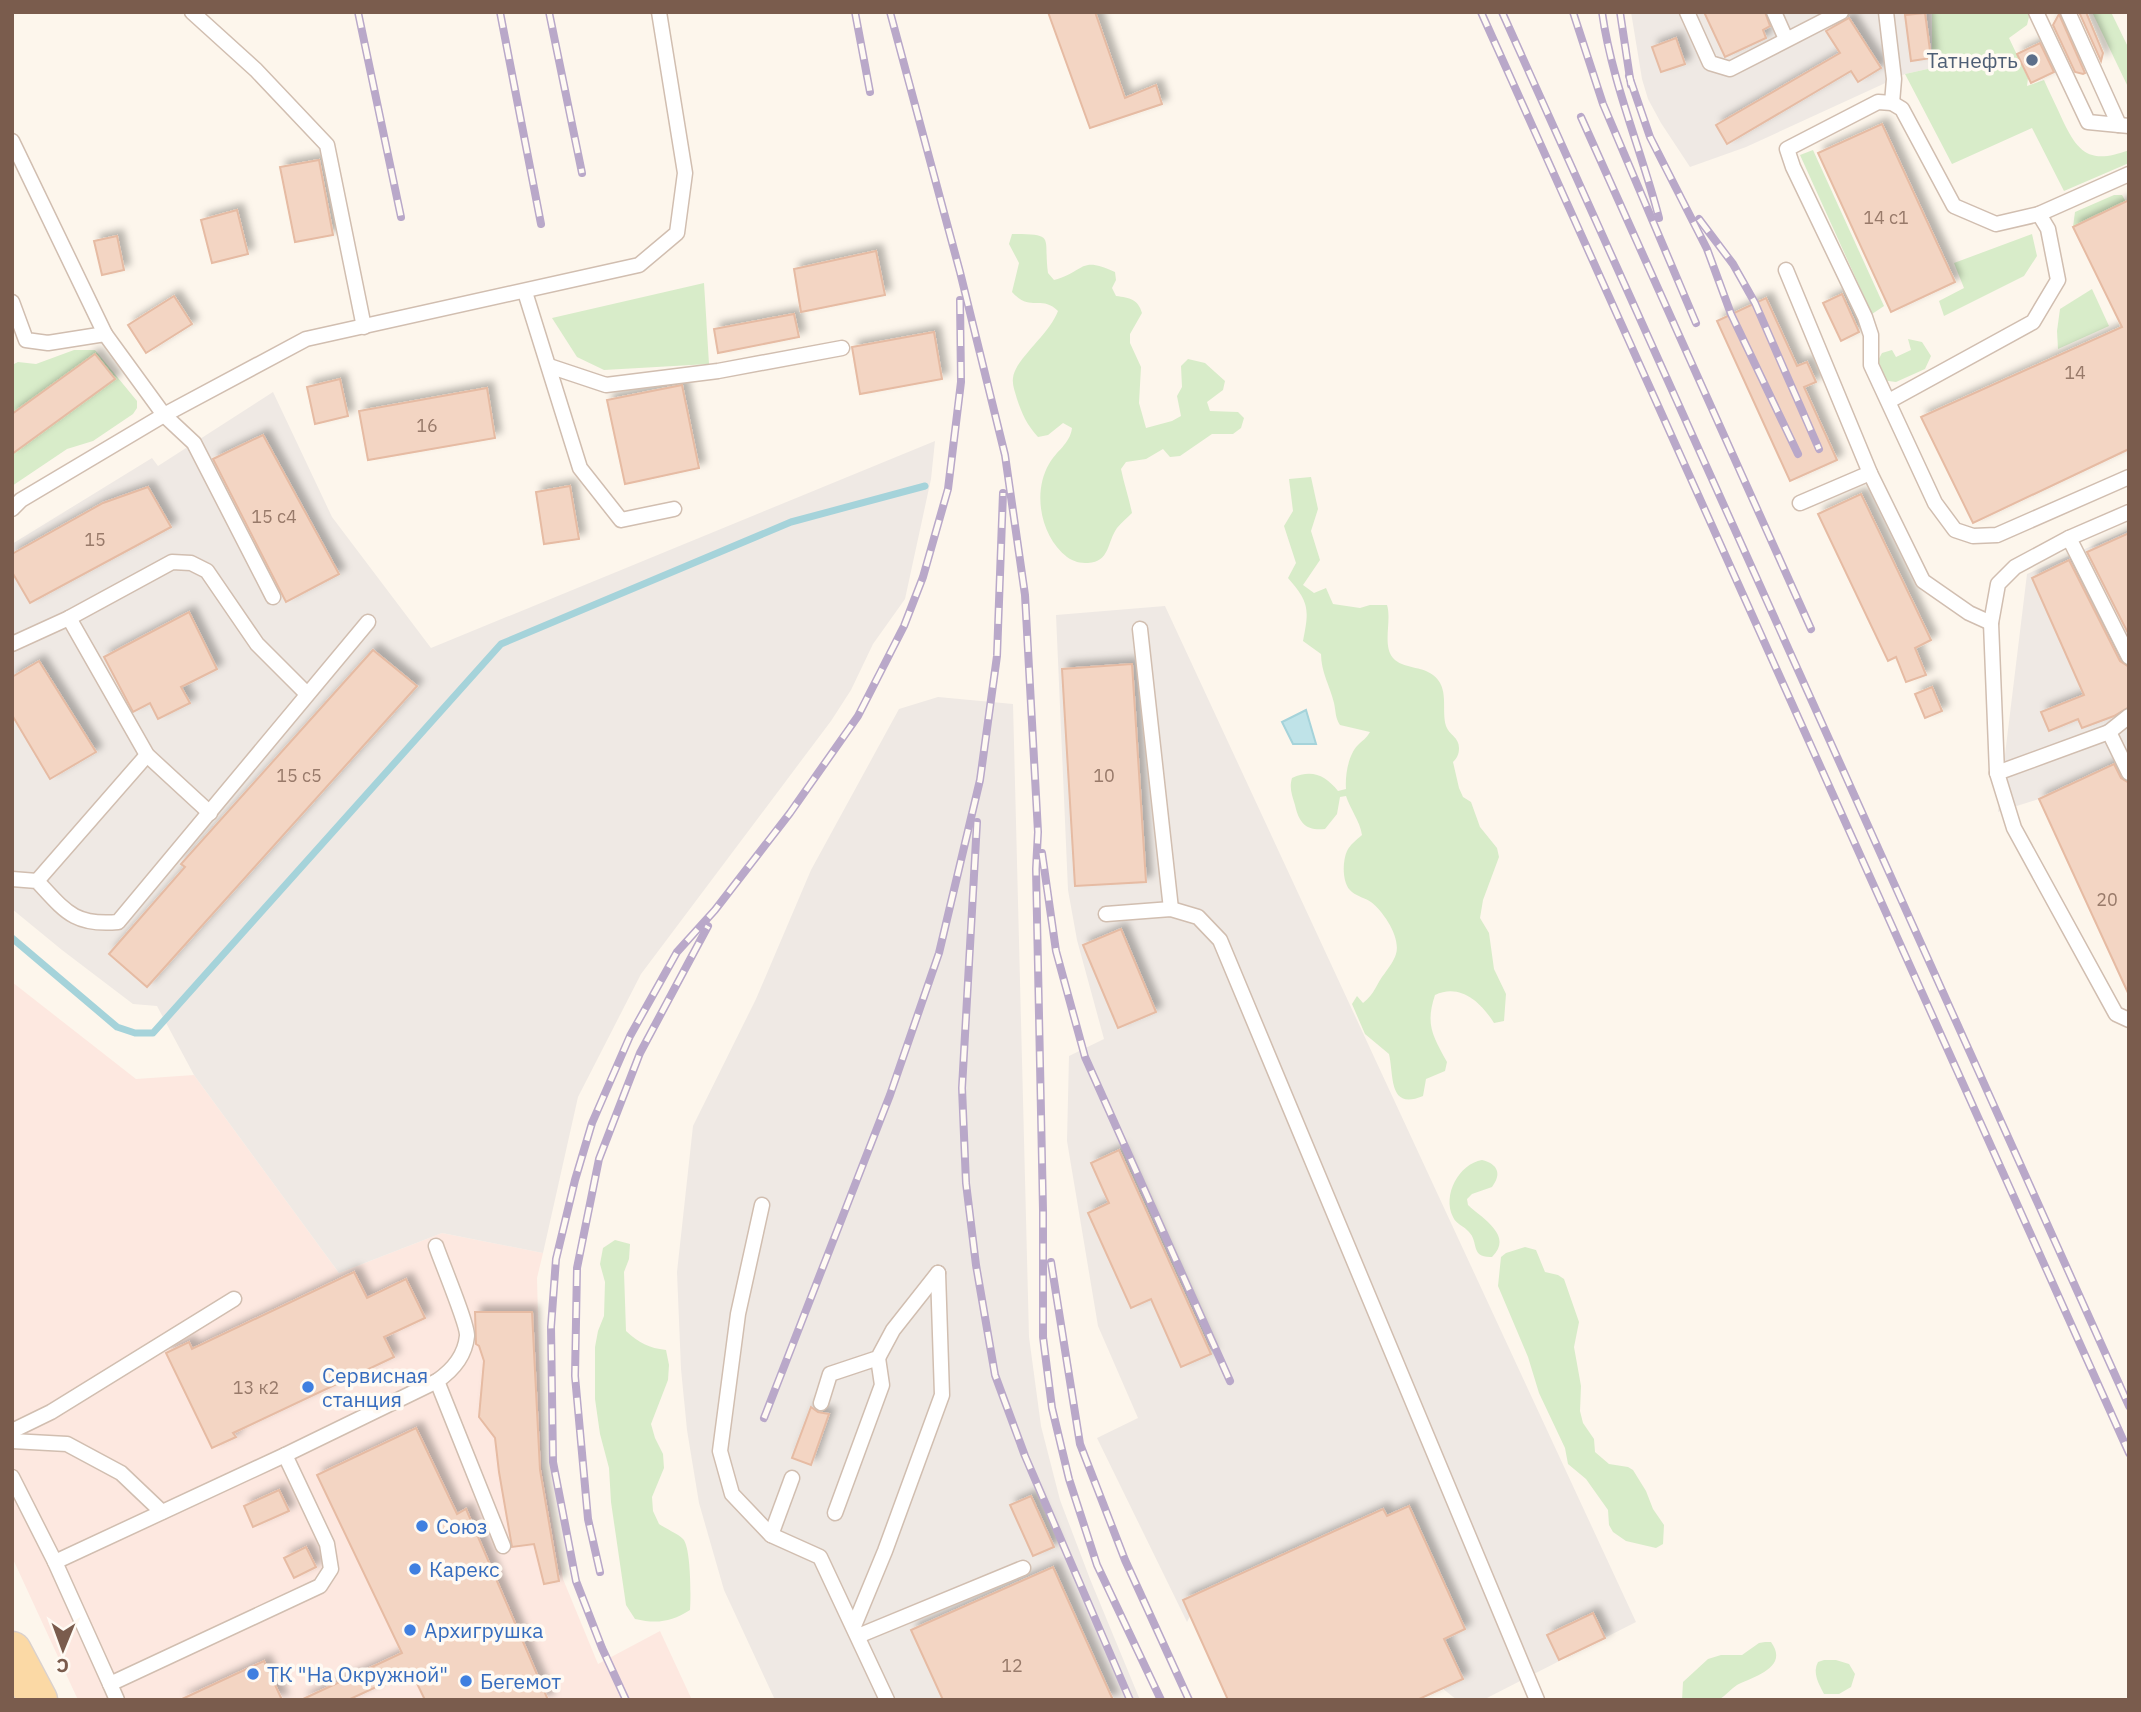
<svg xmlns="http://www.w3.org/2000/svg" width="2141" height="1712" font-family="'IBM Plex Sans',sans-serif">
<defs>
<filter id="shadow"><feDropShadow dx="6" dy="-6" stdDeviation="3.5" flood-color="#0004"/></filter>
</defs>
<rect width="100%" height="100%" fill="#fdf6ec"/>
<path fill="#fde8e0" d="M12,982l124,97 58,-4 145,198 103,-40 101,20 -6,25 5,188 21,113 35,85 62,-33 32,69h-614l-66,-143z"/>
<g fill="#efe9e4">
<path d="M1631,12h301v56l-27,6 -159,73 -56,20 -29,-44 -13,-24 -6,-20z"/>
<path d="M273,392l59,125 99,131 504,-207 -4,38 -26,120 -32,45 -22,46 -20,31 -190,253 -63,123 -35,156 -101,-20 -103,40 -145,-198 -37,-69 -24,-2 -71,-54 -50,-41v-365l140,-86 6,8z"/>
<path d="M2129,530v273l-18,-37 -69,32 -44,14 29,-238z"/>
<path d="M1165,606l471,1016 -153,78h-26l-15,-12 -214,12 -38,-84 -3,6 -90,-184 41,-20 -40,-92 -31,-185 2,-85 35,-17 -27,-99 -9,-50 -12,-275z"/>
<path d="M938,697l75,7 16,633 12,89 19,74 30,79 50,121h-365l-51,-110 -25,-87 -12,-73 -6,-61 -4,-97 16,-146 63,-127 55,-129 88,-161z"/>
</g>
<g fill="#d8ecc9">
<path d="M1932,12h95l2,5 -2,8 -18,13 19,40 -1,8 17,-6c6,14 13,27 19,41 16,34 29,43 66,29v13l-65,28 -32,-63 -80,36 -47,-90 27,-6z"/>
<path d="M2092,12h19l18,37v40z"/>
<path d="M1813,150l71,156 -12,8 -72,-159z"/>
<path d="M2114,195h8l4,7 -53,25 2,-15z"/>
<path d="M1012,234c45,0 31,3 36,39l6,7c31,-8 25,-25 61,-8l1,8 -4,8 4,8c14,2 22,3 26,17l-12,21v9l11,24 -2,36 7,25 26,-7 9,-5 -4,-20 5,-9 -1,-21 7,-7 17,4 20,18 -2,9 -16,12 3,9 28,1 6,6 -3,10 -8,6h-21l-32,22 -10,1 -7,-8 -17,10 -20,3 -5,7c3,15 8,29 11,44 -5,5 -11,10 -15,15 -10,14 -7,34 -29,35 -8,0 -14,-1 -21,-6 -26,-20 -35,-64 -18,-93 7,-13 21,-20 23,-36l-9,-5 -15,12 -10,2c-11,-12 -16,-23 -21,-38 -2,-7 -5,-14 -4,-21 2,-19 36,-43 45,-67 -17,-17 -27,2 -46,-19l7,-29 -10,-19z"/>
<path d="M2032,234l5,22 -13,20 -80,40 -5,-15 25,-13 -10,-25z"/>
<path d="M704,283l5,81 -105,6 -27,-13 -25,-39z"/>
<path d="M2092,289l17,37 -51,23 -1,-18 3,-22z"/>
<path d="M1908,339l14,3 9,14 -6,13 -29,13 -15,-2 -6,-14 7,-13 10,-3 4,7 15,-7z"/>
<path d="M74,350h21l42,51v7l-4,6 -40,27 -26,8 -55,37v-121l6,-3 18,2z"/>
<path d="M1311,477l7,32 -7,22 9,29 -17,25 11,8 12,-5 7,16 27,4 10,-3h17c5,16 -5,40 6,53 10,11 29,8 40,17 17,13 8,34 13,51 3,9 13,11 13,22 0,6 -2,10 -6,14l6,26 4,9 8,5 9,25 17,21 2,9 -16,43 -3,18 9,15 5,36 12,25 -2,27 -10,2c-13,-21 -34,-40 -59,-28 -10,30 -2,41 12,67l-2,9 -19,8 -3,17c-35,15 -29,-21 -34,-42l-24,-20 -13,-30 5,-8 6,7c12,-9 13,-19 22,-30 4,-6 9,-12 11,-19 5,-16 -12,-42 -25,-52 -5,-4 -13,-5 -19,-10 -10,-7 -10,-30 -5,-41 3,-6 9,-11 15,-16 -2,-14 -12,-26 -16,-39l-6,1 -3,17 -12,15c-19,2 -26,-6 -30,-24 -3,-10 -6,-17 -3,-27 20,-9 33,-3 46,13l8,-2c-1,-13 2,-34 12,-44 5,-5 8,-6 12,-13l-30,-7c-5,-8 -4,-13 -6,-22 -4,-17 -13,-31 -13,-49l-18,-13c6,-31 7,-38 -15,-63l8,-15 -12,-37 9,-15 -4,-32z"/>
<path d="M1482,1160c16,4 20,14 10,27l-20,7 -5,5 1,6c15,14 46,31 24,52 -22,1 -13,-15 -23,-25 -5,-6 -13,-8 -16,-15 -11,-22 6,-53 29,-57z"/>
<path d="M615,1240l15,4 -1,15 -5,13 2,59c13,12 23,17 40,19l3,15 -1,15 -17,44 4,14 8,16 1,14 -12,29 1,14 6,13c7,5 18,9 24,15 8,8 8,58 7,71 -19,12 -33,14 -55,9l-9,-14 -15,-103 -2,-34 -9,-34 -5,-35v-52l3,-16 6,-15 1,-34 -5,-18 3,-16z"/>
<path d="M1525,1247l11,3 9,22 13,3 6,4 15,43 -5,25 7,39 -1,25 3,12 11,16 1,13 14,12 19,3 5,3 13,21 7,18 11,16 -1,19 -7,4 -30,-7 -13,-9 -4,-7 -1,-15 -22,-31 -18,-15 -3,-16 -26,-55 -11,-36 -30,-71 3,-29 5,-4z"/>
<path d="M1765,1642h6c19,26 -19,35 -34,43 -6,4 -11,10 -17,14 -9,4 -28,1 -38,1l1,-18 25,-23 13,-4h21l17,-12z"/>
<path d="M1824,1660h12l13,4 6,10 -4,13 -12,7h-15c-5,-10 -12,-21 -6,-32z"/>
</g>
<path fill="#bfe3e8" stroke="#a5d3da" stroke-width="2" d="M1306,710l10,34h-23l-11,-22z"/>
<g fill="none" stroke-linecap="round" stroke-linejoin="round">
<path stroke="#a5d3da" stroke-width="7" d="M12,938l105,89 18,6h18l348,-389 290,-122 134,-36"/>
</g>
<g fill="#f3d5c3" stroke="#e6bba3" stroke-width="2" filter="url(#shadow)">
<path d="M1048,12h47l30,86 31,-13 6,19 -72,24z"/>
<path d="M1704,12h61l5,14 -7,4 3,8 -41,19z"/>
<path d="M2079,12h7l17,41 -2,8z"/>
<path d="M1925,13l6,45 -20,3 -6,-46z"/>
<path d="M2059,14l26,59 -2,1 -8,-2 -22,-47z"/>
<path d="M1849,18l32,50 -23,14 -7,-11 -124,73 -11,-19 124,-72 -14,-22z"/>
<path d="M1676,38l9,26 -24,8 -9,-25z"/>
<path d="M2040,43l14,29 -23,11 -14,-29z"/>
<path d="M1882,124l73,158 -64,30 -73,-159z"/>
<path d="M319,160l14,75 -38,7 -15,-75z"/>
<path d="M2129,200v249l-156,74 -52,-106 201,-90 -49,-100z"/>
<path d="M237,210l11,44 -36,9 -11,-43z"/>
<path d="M117,236l7,34 -22,5 -8,-34z"/>
<path d="M876,251l9,44 -84,17 -7,-43z"/>
<path d="M1842,294l17,38 -18,9 -18,-38z"/>
<path d="M174,296l18,28 -46,29 -18,-28z"/>
<path d="M1766,298l31,68 10,-4 9,20 -12,5 33,73 -47,21 -73,-160z"/>
<path d="M794,314l5,23 -81,16 -4,-24z"/>
<path d="M934,332l8,47 -82,15 -8,-47z"/>
<path d="M95,354l20,25 -103,75v-40z"/>
<path d="M340,379l8,37 -33,8 -8,-37z"/>
<path d="M682,385l17,83 -74,16 -18,-84z"/>
<path d="M487,388l8,50 -127,22 -9,-49z"/>
<path d="M263,435l76,139 -53,28 -73,-143z"/>
<path d="M570,486l9,53 -35,5 -8,-52z"/>
<path d="M148,487l23,40 -141,76 -18,-31v-18l91,-51z"/>
<path d="M1861,494l70,146 -16,8 11,27 -20,7 -10,-25 -8,4 -70,-147z"/>
<path d="M2129,533v102l-42,-83z"/>
<path d="M2069,560l51,101 9,6v40l-15,9 -32,12 -4,-9 -29,12 -8,-19 43,-17 -52,-117z"/>
<path d="M189,612l28,57 -36,18 9,16 -32,16 -8,-16 -17,9 -29,-55z"/>
<path d="M373,650l44,36 -270,301 -38,-33 76,-87 -4,-3z"/>
<path d="M39,661l57,91 -46,27 -38,-64v-38z"/>
<path d="M1132,664l14,218 -71,4 -13,-217z"/>
<path d="M1932,687l10,24 -17,7 -10,-24z"/>
<path d="M2114,764l7,14 8,5v212l-90,-196z"/>
<path d="M1121,929l35,83 -38,16 -35,-83z"/>
<path d="M1119,1150l92,204 -30,13 -30,-68 -20,9 -43,-95 21,-10 -18,-40z"/>
<path d="M354,1272l13,26 39,-19 19,39 -41,19 10,20 -161,76 3,4 -24,11 -46,-95 23,-11 3,7z"/>
<path d="M475,1312h57l8,158 19,111 -15,3 -10,-40 -22,3 -13,-75 -4,-34 -16,-21 5,-56 -5,-15 -3,-2z"/>
<path d="M811,1407l7,5 11,2 -18,51 -19,-7z"/>
<path d="M416,1428l41,86 9,-5 82,191h-123l-14,-29 -63,29h-47l101,-47 -85,-178z"/>
<path d="M279,1490l10,21 -36,16 -9,-21z"/>
<path d="M1031,1496l23,51 -21,9 -23,-51z"/>
<path d="M1409,1506l56,123 -21,10 19,40 -46,21h-189l-45,-100 200,-91 4,7z"/>
<path d="M306,1547l10,20 -22,11 -10,-20z"/>
<path d="M1053,1567l60,133h-170l-32,-70z"/>
<path d="M1593,1613l12,25 -46,22 -12,-25z"/>
<path d="M264,1661l18,39h-102z"/>
</g>
<g fill="none" stroke-linecap="round" stroke-linejoin="round">
<defs>
<g id="service">
<path d="M192,12l64,58 71,75 37,182"/>
<path d="M1687,12l23,51 20,6 111,-57"/>
<path d="M1774,12l12,27"/>
<path d="M1886,12l8,67 -2,24"/>
<path d="M2036,12l52,110 41,4"/>
<path d="M2068,12l51,113"/>
<path d="M12,141l93,193"/>
<path d="M2129,174l-90,40 -43,10 -42,-18 -52,-97 -10,-6 -14,-1 -91,47 6,18 72,150 6,18v30l64,138 20,27 18,6 24,-1 132,-58"/>
<path d="M1786,270l84,203 53,108 46,32 22,10"/>
<path d="M525,292l55,176 41,52 53,-11"/>
<path d="M12,302l14,38 22,3 57,-9 59,81 30,28 79,154"/>
<path d="M549,366l57,19 112,-14 124,-23"/>
<path d="M1889,401l144,-79 25,-42 -10,-51 -9,-15"/>
<path d="M1800,503l70,-30"/>
<path d="M12,509l9,-9 143,-85 142,-76 333,-74 38,-32 8,-60 -26,-161"/>
<path d="M2129,512l-60,26 -54,29 -17,17 -7,39 6,150 17,55 102,186 13,6"/>
<path d="M2069,538l60,119"/>
<path d="M69,618l78,137 63,58"/>
<path d="M1140,629l31,280"/>
<path d="M12,644l57,-26 103,-56 19,1 16,8 50,73 50,50"/>
<path d="M2109,732l20,-16"/>
<path d="M1997,773l112,-41 20,41"/>
<path d="M12,879l25,2c28,30 37,45 81,41l250,-300"/>
<path d="M37,881l110,-126"/>
<path d="M1106,914l65,-5 27,8 22,23 317,760"/>
<path d="M762,1205l-24,109 -18,137 12,43 39,41 49,22 67,143"/>
<path d="M437,1381l66,165"/>
<path d="M821,1403l9,-29 48,-16 15,-28 45,-57"/>
<path d="M12,1431l39,-19 183,-113"/>
<path d="M12,1441l55,3 54,29 41,39"/>
<path d="M12,1477l43,85 55,122 210,-98 11,-17 -4,-25 -42,-89"/>
<path d="M835,1513l47,-128 -4,-27"/>
<path d="M771,1535l21,-57"/>
<path d="M55,1562l230,-107 152,-74c16,-11 28,-25 30,-45 1,-11 -26,-75 -31,-90"/>
<path d="M854,1626l31,-75 57,-156 -4,-122"/>
<path d="M858,1636l165,-68"/>
<path d="M110,1684l7,16"/>
</g>
<path id="primary" d="M12,1651l26,49"/>
</defs>
<use href="#service" stroke="#d1beb0" stroke-width="17"/>
<use href="#primary" stroke="#dad1cd" stroke-width="41"/>
<use href="#service" stroke="#fff" stroke-width="14"/>
<use href="#primary" stroke="#fbd9a5" stroke-width="38"/>
<defs>
<g id="rail">
<path d="M358,12l43,205"/>
<path d="M500,12l41,212"/>
<path d="M549,12l33,161"/>
<path d="M855,12l15,80"/>
<path d="M890,12l70,260 45,183 20,140 13,237 -2,37 7,341v127l9,71 17,71 28,86 64,135"/>
<path d="M1481,12l648,1441"/>
<path d="M1502,12l627,1394"/>
<path d="M1573,12l30,92 93,219"/>
<path d="M1602,12c10,71 39,137 57,206"/>
<path d="M1620,12l11,73"/>
<path d="M1629,76l21,61 57,112 24,65 67,140"/>
<path d="M1581,117l230,512"/>
<path d="M1699,219l34,45 22,39 64,146"/>
<path d="M977,822l-15,266 4,95 10,82 19,110 30,81 105,244"/>
<path d="M1042,853l14,98 29,106 145,324"/>
<path d="M1051,1262l29,182 45,116 64,140"/>
<path d="M764,1418l126,-323 49,-142 41,-173 17,-124 6,-163"/>
<path d="M600,1572l-12,-53 -13,-143 2,-108 22,-109 41,-106 68,-127"/>
<path d="M626,1700l-24,-52 -26,-67 -23,-119 -2,-135 5,-68 19,-79 17,-57 38,-87 47,-84 38,-42 75,-97 68,-97 46,-90 19,-49 25,-88 13,-107 -1,-82"/>
</g>
</defs>
<use href="#rail" stroke="#b9a8c9" stroke-width="8"/>
<use href="#rail" stroke="#fffaf3" stroke-width="5" stroke-dasharray="16" stroke-linecap="butt"/>
</g>
<circle fill="#5c6f8a" stroke="#fffaf3" stroke-width="2.5" cx="2032" cy="60" r="7"/>
<g fill="#3f7fe0" stroke="#fffaf3" stroke-width="2.5">
<circle cx="308" cy="1387" r="7"/>
<circle cx="422" cy="1526" r="7"/>
<circle cx="415" cy="1569" r="7"/>
<circle cx="410" cy="1630" r="7"/>
<circle cx="253" cy="1674" r="7"/>
<circle cx="466" cy="1681" r="7"/>
</g>
<g text-anchor="middle" dominant-baseline="central" stroke-width="7" stroke-linejoin="round" paint-order="stroke">
<g font-size="18" fill="#987a6a">
<text x="1886" y="217">14 с1</text>
<text x="2075" y="372">14</text>
<text x="427" y="425">16</text>
<text x="274" y="516">15 с4</text>
<text x="95" y="539">15</text>
<text x="299" y="775">15 с5</text>
<text x="1104" y="775">10</text>
<text x="2107" y="899">20</text>
<text x="256" y="1387">13 к2</text>
<text x="1012" y="1665">12</text>
</g>
<g font-size="21" fill="#4e5e75" stroke="#fffaf3" text-anchor="end">
<text x="2018" y="60">Татнефть</text>
</g>
<g font-size="21" fill="#366cbe" stroke="#fffaf3" text-anchor="start">
<text x="322" y="1375">Сервисная<tspan x="322" dy="24">станция</tspan></text>
<text x="436" y="1526">Союз</text>
<text x="429" y="1569">Карекс</text>
<text x="424" y="1630">Архигрушка</text>
<text x="267" y="1674">ТК "На Окружной"</text>
<text x="480" y="1681">Бегемот</text>
</g>
</g>
<rect width="2141" height="1712" fill="none" stroke="#7a5c4d" stroke-width="28"/>
<g transform="translate(63 1649) rotate(181)" stroke="#fffaf3" stroke-width="5" paint-order="stroke">
<path d="M0-5L12 26L0 18L-12 26Z" fill="#7a5c4d"/>
<text y="-10" font-size="19" font-weight="bold" text-anchor="middle" fill="#7a5c4d">С</text>
</g>
</svg>
